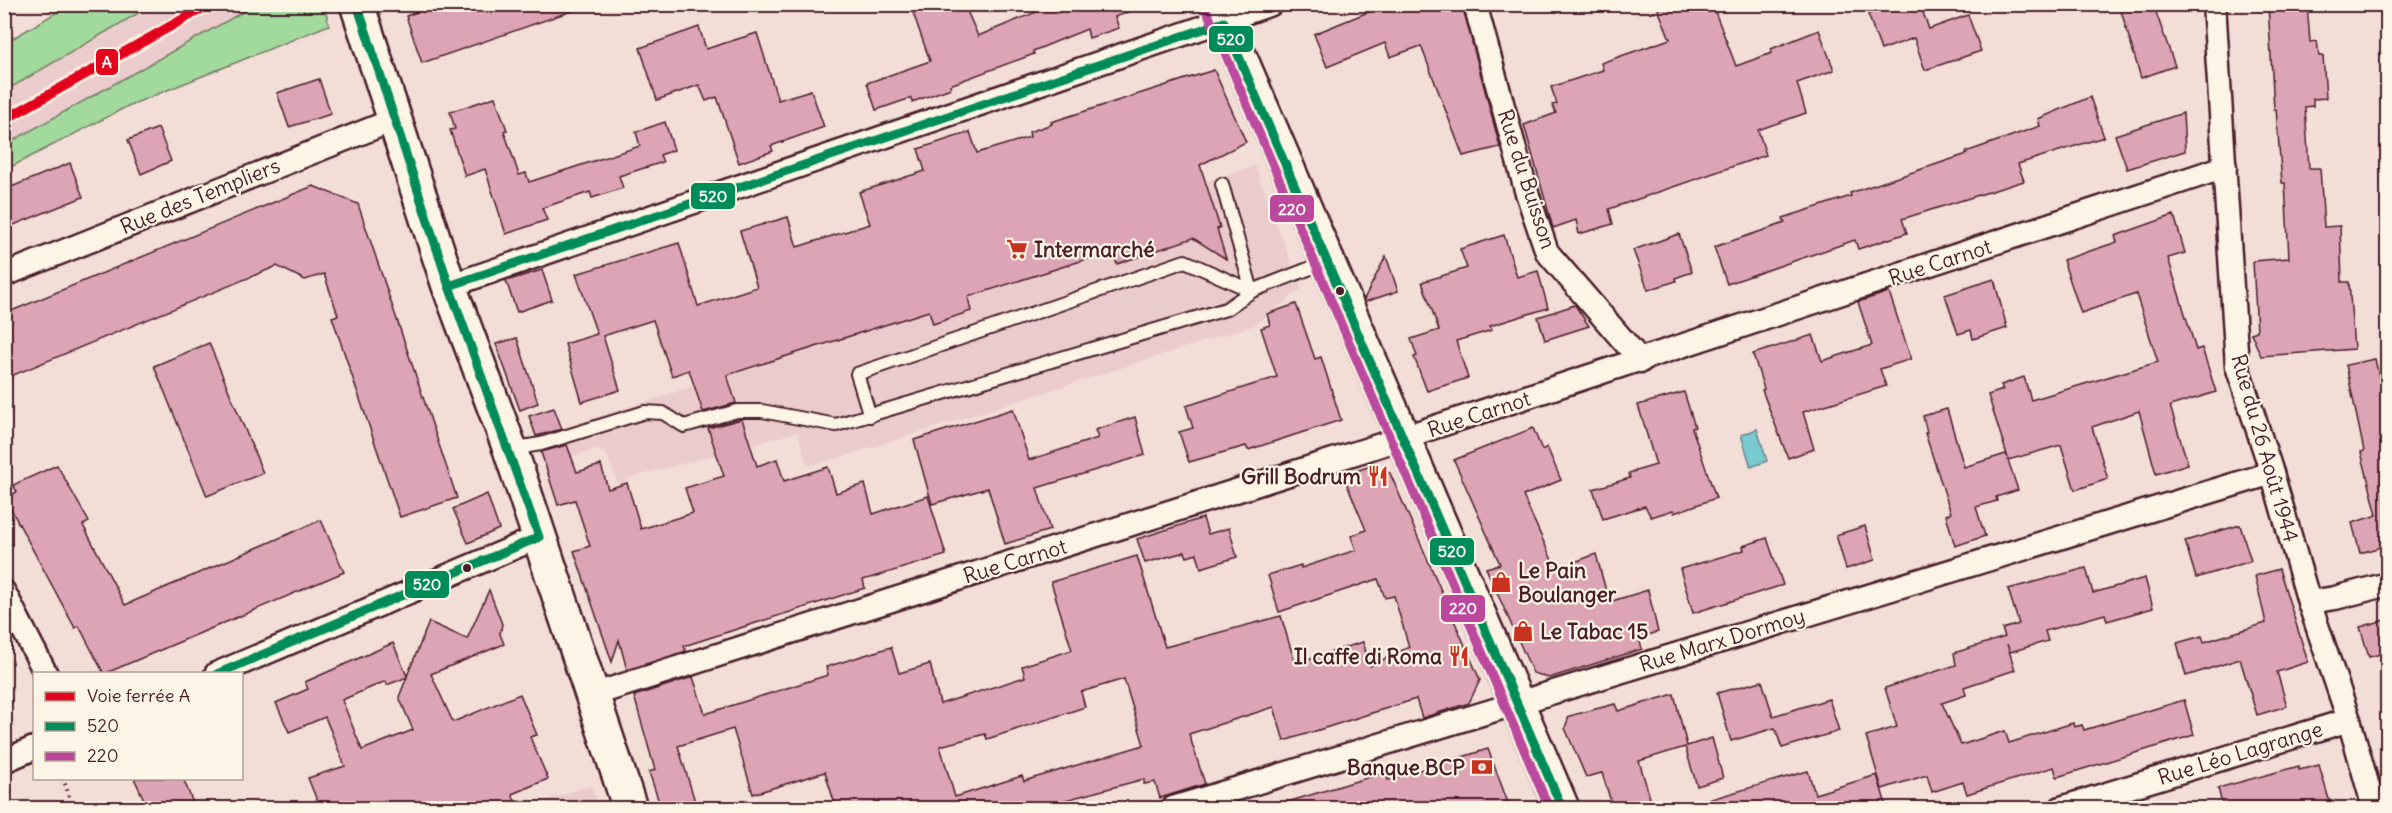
<svg xmlns="http://www.w3.org/2000/svg" width="2392" height="813" font-family="Delius,sans-serif">
<rect width="100%" height="100%" fill="#f2ddd7"/>
<filter id="ink" filterUnits="userSpaceOnUse"><feTurbulence type="fractalNoise" baseFrequency=".0167" numOctaves="2"/><feDisplacementMap in="SourceGraphic" scale="12" xChannelSelector="R" yChannelSelector="G"/><feConvolveMatrix kernelMatrix="1 2 1 2 8 2 1 2 1" color-interpolation-filters="sRGB"/></filter>
<g filter="url(#ink)">
<g fill="#ebcccd">
<path d="M152,5h103l-250,140v-54z"/>
<path d="M1255,166l46,123 -46,36 -416,133 -32,8 -9,-34 -168,46 -11,8 -12,-31 -11,-6 -51,16 -10,-28 246,-79 316,-142z"/>
<path d="M591,785l8,23h-76z"/>
</g>
<g fill="#a2d99d" stroke="#767c64" stroke-width="1.5">
<path d="M69,5h83l-147,86v-48z"/>
<path d="M255,5h69l5,20 -201,81 -123,64v-25z"/>
</g>
<path fill="#79cacf" stroke="#66868d" stroke-width="1.5" d="M1757,429l10,32 -16,6 -10,-32z"/>
<g fill="#dca4b5" stroke="#4a1f2b" stroke-width="1.5" fill-rule="evenodd">
<path d="M438,4h141l1,4 -158,55 -16,-47z"/>
<path d="M910,4h54l14,32 75,-31 3,8 23,-9 66,1 -30,12 4,11 -30,10 -2,-9 -54,22 1,3 -84,31 1,3 -39,14 -1,-4 -35,12 -9,-27 63,-22z"/>
<path d="M1371,4h91l38,143 -37,9 -42,-110 -31,11 -5,-14 -58,24 -13,-33 59,-24z"/>
<path d="M1656,4h56l24,62 36,-13 -1,-4 48,-19 15,40 -37,13 9,30 -48,17 8,25 -157,54 4,15 -34,10 -3,-14 -23,8 -29,-103 32,-12 -4,-8 5,-1 -6,-17 52,-17 -2,-7 69,-24z"/>
<path d="M1894,4h26l9,25 39,-14 13,36 -56,19 -11,-32 -33,12 -13,-36z"/>
<path d="M2119,4h34l22,62 -34,12z"/>
<path d="M2268,4h39l3,38 7,-1 2,15h4l3,42 -13,1v7l-8,1 4,61h11l4,59 16,-1 2,56h7l5,67 -93,7 -10,-23 6,-2 -4,-70 36,-3 -4,-75h-3l-6,-74h-2z"/>
<path d="M699,27l7,22 51,-16 21,67 33,-10 13,37 -53,19 2,5 -34,12 -22,-66 -11,4 -7,-16 -42,15 -17,-52z"/>
<path d="M1214,70l32,72 -46,23 20,63 -3,1 9,30 -33,-21 -76,26 -5,-13 -144,46 3,14 -38,13 -4,-13 -202,64 9,28 -33,9 -14,-42 -17,6 -19,-56 -50,16 17,54 -38,12 -17,-58 32,-10 -21,-60 103,-31 19,63 59,-19 -17,-56 48,-14 9,30 73,-23 -11,-32 66,-21 -7,-22 52,-17 7,21 53,-16 -1,-5 23,-8 -1,-2z"/>
<path d="M319,79l12,35 -42,13 -12,-34z"/>
<path d="M495,97l12,33 -3,1 15,44 7,-2 3,9 111,-36 -4,-14 29,-10 9,28 -14,5 3,7 -44,14 4,12 -31,10 -2,-6 -48,16 5,12 -41,14 -21,-65 -20,7 -15,-46 5,-1 -5,-17z"/>
<path d="M2090,97l14,40 -86,27 6,17 -122,38 5,14 -21,7 -28,9 -3,-9 -128,44 -13,-37 71,-24 -2,-5 68,-22 -1,-3 117,-39 -1,-2 74,-26 -2,-7z"/>
<path d="M2183,113l2,38 -58,18 -12,-34z"/>
<path d="M158,128l13,33 -30,13 -13,-34z"/>
<path d="M70,163l13,34 -79,32v-39z"/>
<path d="M313,186l45,18 99,294 -57,19 -68,-200 6,-2 -14,-41 -19,6 -28,-14 -273,113v-65z"/>
<path d="M2174,215l11,38 -17,5 28,92 6,-2 14,44 -46,14 18,58 -32,10 -17,-63 -47,16 16,52 -33,11 -14,-45 -53,15 10,30 -22,7 1,4 -21,6 9,29 -30,10 -9,-31 5,-2 -26,-80h2l-4,-17 24,-7 17,58 42,-13 2,4 -20,-63 15,-5 -2,-5 23,-8 7,23 127,-38 -22,-68 -55,19 -18,-53 54,-18 -2,-6z"/>
<path d="M1679,234l13,38 -17,6 1,3 -28,9 -15,-40z"/>
<path d="M1504,235l13,42 21,-6 10,37 -58,18 2,4 -36,11 12,37 -41,13 -13,-34 3,-1 -6,-17 28,-9 -17,-48 45,-14 -7,-19z"/>
<path d="M1386,256l12,35 -33,11 -1,-3z"/>
<path d="M542,270l10,30 -35,12 -11,-31z"/>
<path d="M1994,279l13,49 -34,11 -2,-9 -13,4 -13,-39z"/>
<path d="M1889,292l22,67 -31,10 6,17 -83,26 11,37 -26,9 -26,-68 2,-1 -11,-35 60,-19 9,26 50,-16 -14,-43z"/>
<path d="M1296,304l19,55 6,-2 20,63 -93,30 -2,-4 -57,16 -10,-30 14,-4 -7,-22 91,-29 -16,-49 9,-3 -3,-11z"/>
<path d="M1575,305l14,21 -44,14 -7,-23z"/>
<path d="M517,338l21,65 -18,7 -24,-66z"/>
<path d="M209,343l54,130 -56,23 -53,-130z"/>
<path d="M2375,359l13,58v128l-28,8 -8,-30 25,-8 -16,-63 3,-1 -18,-86z"/>
<path d="M1684,392l11,35 -3,1 24,70 -42,15 -1,-3 -22,7 -6,-11 -42,13 -10,-30 37,-11 -1,-5 27,-8 -18,-60z"/>
<path d="M554,408l8,21 -26,7 -7,-20z"/>
<path d="M1013,409l16,51 69,-22 -3,-8 40,-13 10,38 -108,33 13,42 -45,14 -17,-56 -56,16 -18,-64z"/>
<path d="M742,419l15,47 20,-7 7,22 44,-14 8,26 29,-9 8,30 55,-18 18,59 -83,25 2,8 -181,58 2,5 -59,19 -8,-30 -7,22 -38,-111 16,-5 -15,-46 -17,5 -17,-53 26,-7 10,27 24,-7 7,24 19,-6 14,46 52,-16 -8,-25 39,-12 -16,-48z"/>
<path d="M1533,428l9,22 5,-3 14,33 -38,16 33,73 40,-15 13,48 39,-12 10,42 -19,6 3,11 -93,29 -16,-5 -47,-105 14,-4 -46,-104z"/>
<path d="M57,465l32,57 -6,3 42,80 196,-85 23,52 -240,102 -25,-48 -4,2 -70,-130 12,-6 -4,-7z"/>
<path d="M1371,466l19,7 90,207 -11,23 -47,15 -6,-19 -132,42 -10,-34 -85,27 16,50 -45,14 -5,-16 -11,2v-5l-108,29h-200l-11,-36 -72,22 -20,-65 -55,17 19,62h-36l-12,-36 6,-2 -21,-74 59,-19 12,37 123,-39 -2,-8 65,-20 8,26 31,-9 10,40 85,-27 -3,-11 50,-16 -21,-68 86,-26 28,91 116,-31 14,47 68,-21 7,24 39,-19 -15,-51 -9,2 -7,-19 -99,33 -11,-37 33,-10v3l55,-18 -5,-14 15,-6 -23,-55zM1124,679l20,66 -120,36 -2,-5 -67,21 -15,-51 45,-12 2,5 98,-32 -4,-15z"/>
<path d="M487,494l12,35 -31,14 -15,-34z"/>
<path d="M1203,518l5,16 21,-6 8,29 -36,11 -4,-14 -10,3 -2,-5 -40,11 -8,-24z"/>
<path d="M2240,525l11,36 -55,17 -11,-37z"/>
<path d="M1865,526l10,34 -29,9 -10,-34z"/>
<path d="M1767,538l16,47 -90,28 -13,-44 64,-19 -1,-4z"/>
<path d="M2086,568l7,25 52,-15 8,30 -46,13 -2,-7 -60,17 3,10 -38,11 -3,-8 8,26 -51,17 2,8 -24,8 19,42 44,-14 4,12 64,-20 1,4 8,-2 2,5 100,-30 10,35 -137,42 -3,-10 -87,27 -4,-12 -31,10 -5,-17 -45,14 -16,-53 31,-9 -12,-39 71,-23 -2,-12 51,-16 -3,-8 17,-5 -11,-35z"/>
<path d="M2279,569l29,93 -31,10 10,34 -30,9 -17,-56 -54,17 -9,-33 25,-7 2,6 62,-19 -11,-47z"/>
<path d="M489,590l13,34 -2,10 4,10 -73,30 22,48 67,-28 17,41 -7,2 18,42 -36,15 6,14h-198l-12,-30 37,-12 -20,-49 -36,15 -13,-29 32,-14 -3,-7 88,-39 14,33 22,-54 38,17zM407,677l-8,20 14,33 -51,20 -20,-50 44,-19 1,4z"/>
<path d="M2388,619v33l-19,5 -9,-30z"/>
<path d="M1762,681l11,35 56,-17 10,32 -57,17 -7,-20 -44,13 -14,-48z"/>
<path d="M1674,694l13,52 25,-8 11,40 -26,8 -12,-39 -46,14 14,47h-40l-11,-35 -16,4 -21,-49 4,-12 46,-12 3,7z"/>
<path d="M1488,749l22,59h-225l-1,-5 102,-31 2,8z"/>
<path d="M2319,765l11,38 -17,5h-90l-5,-20 81,-22v4z"/>
<path d="M1808,771l7,23 62,-19 10,33h-185l-1,-6z"/>
<path d="M134,778h49l12,30h-47z"/>
</g>
<g fill="none" stroke-linecap="round" stroke-linejoin="round">
<defs>
<g id="lane">
<path d="M870,416l-13,-42 328,-113 67,30 -30,-107"/>
<path d="M510,449l31,-5 104,-32 18,1 21,13 53,-15h25l74,14 390,-116 26,-18 74,-29"/>
</g>
<g id="street">
<path d="M1475,4l51,186 21,62 94,109"/>
<path d="M2214,4l23,362 35,107 37,129 40,118 25,88"/>
<path d="M4,275l392,-156"/>
<path d="M449,286l822,-282"/>
<path d="M4,592l42,82"/>
<path d="M2309,602l26,-4 53,-14"/>
<path d="M216,674l323,-137"/>
<path d="M592,695l776,-246 857,-282"/>
<path d="M4,761l30,-13"/>
<path d="M1173,808l1099,-335"/>
<path d="M2061,808l288,-88"/>
</g>
<g id="secondary">
<path d="M357,4l92,282 61,163 120,359"/>
<path d="M1217,4l345,804"/>
</g>
</defs>
<use href="#lane" stroke="#4a1f2b" stroke-width="16"/>
<use href="#street" stroke="#4a1f2b" stroke-width="27"/>
<use href="#secondary" stroke="#4a1f2b" stroke-width="38"/>
<path stroke="#4a1f2b" stroke-width="4" stroke-dasharray="1.5 4.5" stroke-linecap="butt" d="M63,778l10,30"/>
<use href="#lane" stroke="#fcf5e5" stroke-width="12"/>
<use href="#street" stroke="#fcf5e5" stroke-width="22"/>
<use href="#secondary" stroke="#fcf5e5" stroke-width="33"/>
<defs>
<g id="bus-1">
<path d="M449,286l775,-264 338,786"/>
<path d="M217,674l322,-137 -90,-251 -92,-282"/>
</g>
<path id="bus-2" d="M1206,9l343,799"/>
</defs>
<use href="#bus-1" stroke="#fcf5e5" stroke-width="14"/>
<use href="#bus-2" stroke="#fcf5e5" stroke-width="14"/>
<use href="#bus-1" stroke="#008c59" stroke-width="9"/>
<use href="#bus-2" stroke="#bb489d" stroke-width="9"/>
<defs>
<path id="rail-1" d="M4,120l206,-116"/>
</defs>
<use href="#rail-1" stroke="#fcf5e5" stroke-width="15"/>
<use href="#rail-1" stroke="#e3051c" stroke-width="10"/>
</g>
</g>
<defs>
<symbol id="supermarket-bare" viewBox="-9 -9 18 18"><path d="M-6-5.5h2.5l.6 2H6L4.5 2H-2.5L-4.4-4H-6ZM-1.5 3.2a1.3 1.3 0 1 0 .1 0ZM3 3.2a1.3 1.3 0 1 0 .1 0Z" fill="#c8321e" stroke="#fcf5e5" stroke-width="2.5" paint-order="stroke"/></symbol>
<symbol id="restaurant-bare" viewBox="-9 -9 18 18"><path d="M-5-6h1v4h1v-4h1v4h1v-4h1v5L-1.5 .5V6h-2V.5L-5-1ZM5-6V6H3V1.5H1.5Q1.5-4 5-6Z" fill="#c8321e" stroke="#fcf5e5" stroke-width="2.5" paint-order="stroke"/></symbol>
<symbol id="shop-bare" viewBox="-9 -9 18 18"><path d="M-5-2.5h2.3a2.7 3.5 0 0 1 5.4 0H5L5.5 6h-11ZM-1.5-2.5h3a1.5 2.3 0 0 0-3 0Z" fill="#c8321e" stroke="#fcf5e5" stroke-width="2.5" paint-order="stroke"/></symbol>
<symbol id="bank-bare" viewBox="-9 -9 18 18"><path d="M-6-4H6V4H-6ZM0-2.3a2.3 2.3 0 1 0 0 4.6a2.3 2.3 0 1 0 0-4.6Z" fill="#c8321e" stroke="#fcf5e5" stroke-width="2.5" paint-order="stroke"/></symbol>
</defs>
<g fill-rule="evenodd">
<use href="#supermarket-bare" x="1002" y="234" width="30" height="30"/>
<use href="#restaurant-bare" x="1363" y="461" width="30" height="30"/>
<use href="#shop-bare" x="1486" y="567" width="30" height="30"/>
<use href="#shop-bare" x="1508" y="616" width="30" height="30"/>
<use href="#restaurant-bare" x="1444" y="641" width="30" height="30"/>
<use href="#bank-bare" x="1467" y="752" width="30" height="30"/>
</g>
<g fill="#4a1f2b" stroke="#fcf5e5" stroke-width="2">
<circle cx="1340" cy="291" r="5"/>
<circle cx="467" cy="568" r="5"/>
</g>
<g text-anchor="middle" dominant-baseline="central" stroke-width="4.5" stroke-linejoin="round" paint-order="stroke">
<g font-size="21" fill="#4a1f2b" stroke="#fcf5e5">
<text transform="translate(1527 179) rotate(72)">Rue du Buisson</text>
<text transform="translate(200 196) rotate(-22)">Rue des Templiers</text>
<text transform="translate(1940 262) rotate(-18)">Rue Carnot</text>
<text transform="translate(1479 414) rotate(-18)">Rue Carnot</text>
<text transform="translate(2265 448) rotate(74)">Rue du 26 Août 1944</text>
<text transform="translate(1015 561) rotate(-17)">Rue Carnot</text>
<text transform="translate(1722 640) rotate(-17)">Rue Marx Dormoy</text>
<text transform="translate(2240 753) rotate(-17)">Rue Léo Lagrange</text>
</g>
<g font-size="21" font-weight="bold" fill="#4a1f2b" stroke="#fcf5e5" text-anchor="start">
<text x="1034" y="249">Intermarché</text>
<text x="1361" y="476" text-anchor="end">Grill Bodrum</text>
<text x="1518" y="570">Le Pain<tspan x="1518" dy="24">Boulanger</tspan></text>
<text x="1540" y="631">Le Tabac 15</text>
<text x="1442" y="656" text-anchor="end">Il caffe di Roma</text>
<text x="1465" y="767" text-anchor="end">Banque BCP</text>
</g>
</g>
<g stroke="#fcf5e5" stroke-width="2">
<rect x="1208" y="25" width="46" height="28" rx="6" fill="#008c59"/>
<rect x="95" y="48" width="24" height="28" rx="6" fill="#e3051c"/>
<rect x="690" y="182" width="46" height="28" rx="6" fill="#008c59"/>
<rect x="1269" y="194" width="46" height="29" rx="6" fill="#bb489d"/>
<rect x="1429" y="537" width="46" height="29" rx="6" fill="#008c59"/>
<rect x="404" y="570" width="46" height="29" rx="6" fill="#008c59"/>
<rect x="1440" y="594" width="46" height="29" rx="6" fill="#bb489d"/>
</g>
<g font-size="16" text-anchor="middle" font-weight="bold" fill="#fff">
<text x="1231" y="45">520</text>
<text x="107" y="68">A</text>
<text x="713" y="202">520</text>
<text x="1292" y="215">220</text>
<text x="1452" y="557">520</text>
<text x="427" y="590">520</text>
<text x="1463" y="614">220</text>
</g>
<rect width="2392" height="813" fill="none" stroke="#fcf5e5" stroke-width="24"/>
<rect x="12" y="12" width="2368" height="789" fill="none" stroke="#4a1f2b" stroke-width="2" filter="url(#ink)"/>
<rect x="33" y="672" width="210" height="108" fill="#fcf5e5" stroke="#b59f9b" stroke-width="1.5"/>
<rect x="45" y="692" width="30" height="9" fill="#e3051c" stroke="#b59f9b" stroke-width="1.5"/>
<text x="87" y="702" font-size="18" fill="#4a1f2b">Voie ferrée A</text>
<rect x="45" y="722" width="30" height="9" fill="#008c59" stroke="#b59f9b" stroke-width="1.5"/>
<text x="87" y="732" font-size="18" fill="#4a1f2b">520</text>
<rect x="45" y="752" width="30" height="9" fill="#bb489d" stroke="#b59f9b" stroke-width="1.5"/>
<text x="87" y="762" font-size="18" fill="#4a1f2b">220</text>
</svg>
